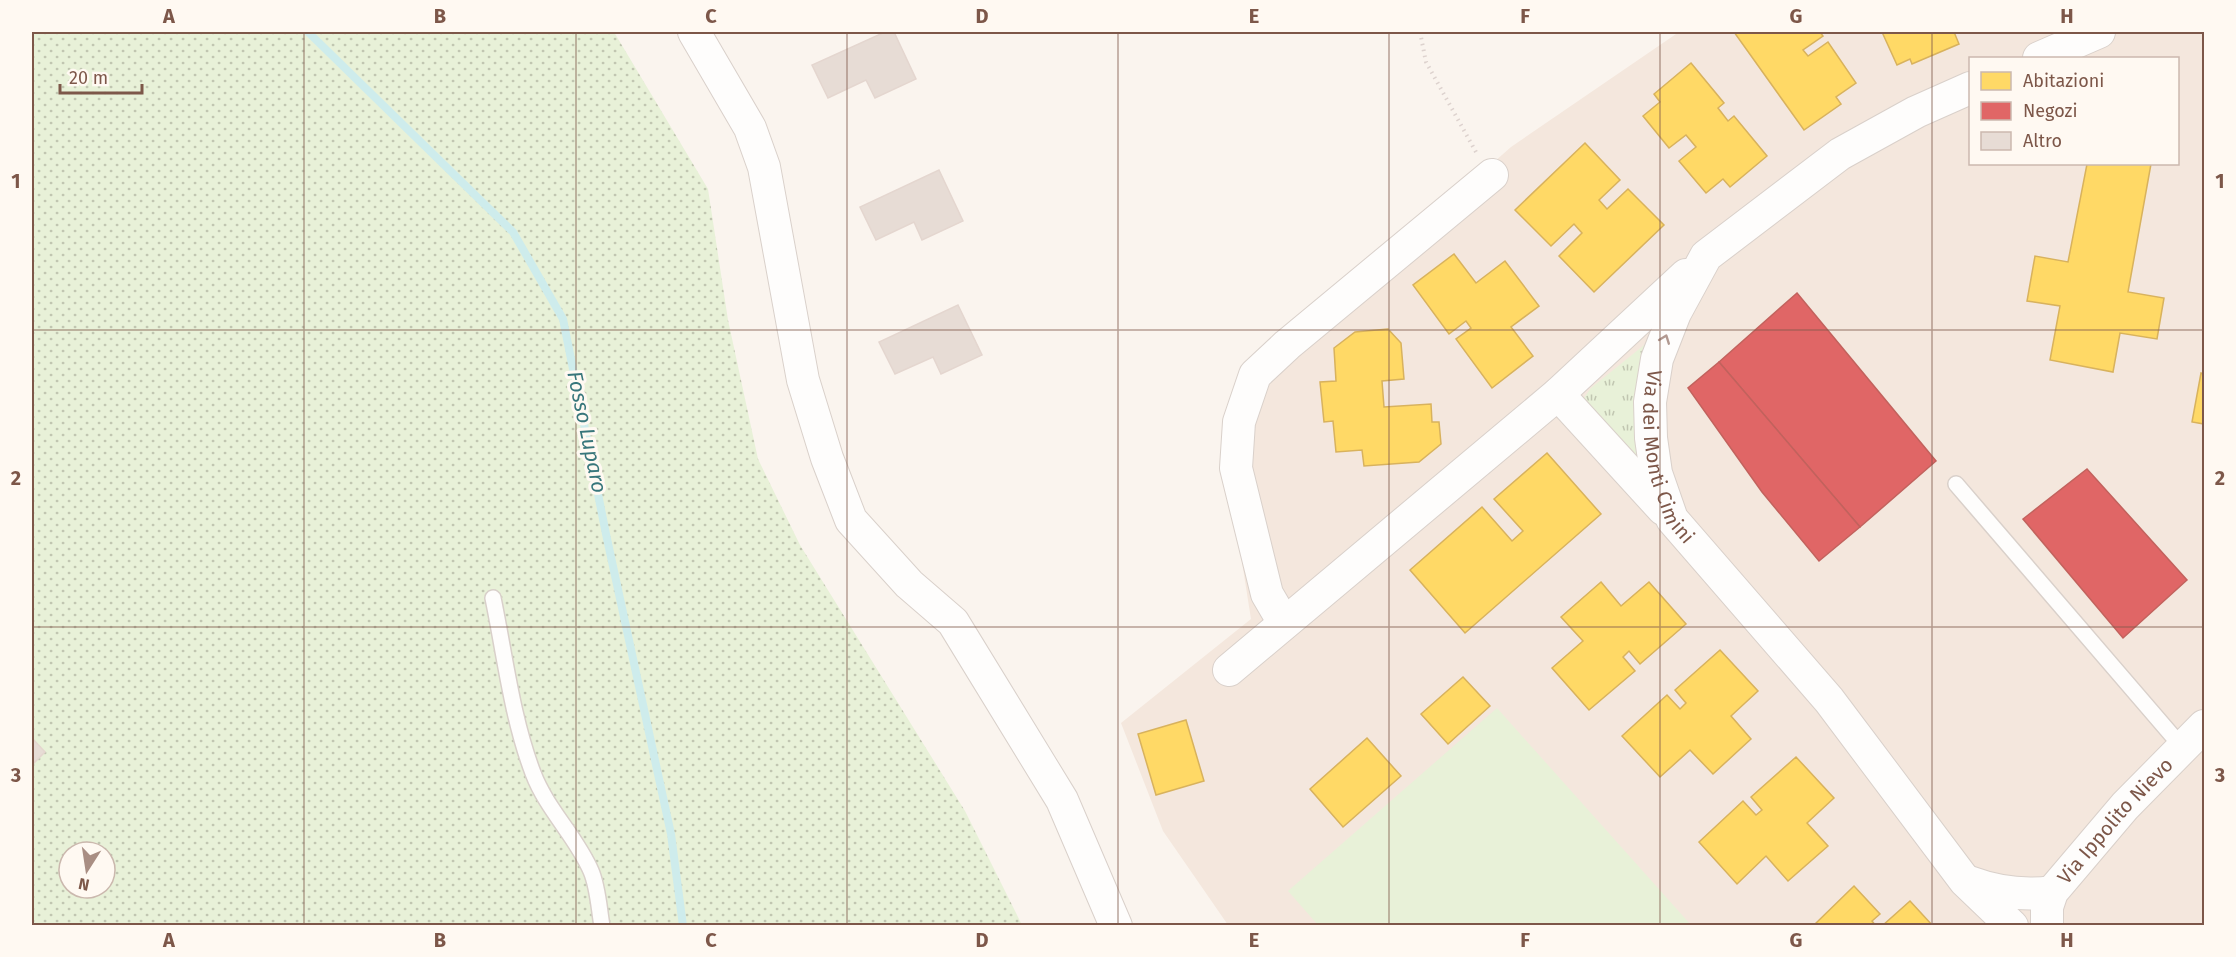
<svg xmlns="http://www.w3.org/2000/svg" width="2236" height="957" font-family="'Fira Sans',sans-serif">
<defs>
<pattern id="grass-tufts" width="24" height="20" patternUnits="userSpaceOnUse" patternTransform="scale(1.5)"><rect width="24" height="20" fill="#e8f1d8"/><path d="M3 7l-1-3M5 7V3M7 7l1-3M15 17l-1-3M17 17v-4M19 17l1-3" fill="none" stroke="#c1c6b1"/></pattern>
<pattern id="park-dots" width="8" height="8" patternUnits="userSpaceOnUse" patternTransform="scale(1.5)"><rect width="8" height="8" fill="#e8f1d8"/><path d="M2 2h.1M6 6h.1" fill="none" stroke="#c1c6b1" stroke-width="1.8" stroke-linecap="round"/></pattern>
</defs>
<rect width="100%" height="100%" fill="#faf4ee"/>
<path fill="#f4e7dd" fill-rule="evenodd" d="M1679,32h525v893h-976l-65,-94 -42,-108 130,-104 -27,-171 16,-62 271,-239zM1970,58h208v106h-208z"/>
<path fill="url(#grass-tufts)" d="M1654,337c-15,57 -25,80 -11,140l-60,-78 8,-11z"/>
<path fill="url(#park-dots)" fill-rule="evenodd" d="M32,32h582l94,157 20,131 30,139 42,86 165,266 57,114h-990zM69,852h36v36h-36z"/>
<path fill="#e8f1d8" d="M1497,708l194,217h-373l-30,-34z"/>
<g fill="#ffd966" stroke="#d8b25d" stroke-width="1.5">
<path d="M1734,32h86l3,4 -20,14 5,6 20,-14 28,41 -20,14 5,7 -37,26z"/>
<path d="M1882,32h72l5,12 -47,20 -2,-5 -13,6z"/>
<path d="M1691,63l33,40 -6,5 10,13 6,-5 33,40 -37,31 -7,-8 -17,14 -27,-32 17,-14 -10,-12 -17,13 -26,-32 17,-14 -6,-8z"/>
<path d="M1585,143l35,37 -21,20 8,9 21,-20 36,36 -70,67 -35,-36 23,-23 -8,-9 -23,22 -36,-36z"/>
<path d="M2087,164h64l-23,128 36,6 -7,41 -37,-6 -7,39 -63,-12 10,-54 -33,-5 8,-45 33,6z"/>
<path d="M1454,254l22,29 29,-22 34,45 -28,21 22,29 -41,32 -36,-49 15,-11 -5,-7 -17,13 -36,-49z"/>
<path d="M1388,329l13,14 3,36 -22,2 2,26 47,-3 1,18h7l2,22 -22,18 -55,4 -2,-16 -26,2 -3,-31 -9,1 -4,-40 16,-1 -2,-33 21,-16z"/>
<path d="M2201,373l3,1v50l-12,-2z"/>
<path d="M1547,453l54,61 -136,119 -55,-63 72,-63 30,34 11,-10 -29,-32z"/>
<path d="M1601,582l20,24 28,-24 37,42 -46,40 -11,-13 -6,6 12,14 -46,39 -37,-42 31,-27 -22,-24z"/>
<path d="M1720,650l38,41 -27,25 20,23 -38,35 -23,-24 -30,27 -38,-41 45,-41 13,14 6,-6 -11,-13z"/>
<path d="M1463,677l27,29 -42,38 -27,-30z"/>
<path d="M1186,720l18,61 -48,14 -18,-61z"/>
<path d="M1367,738l34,38 -58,51 -33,-38z"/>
<path d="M1796,757l38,41 -27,25 21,23 -40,35 -22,-25 -29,28 -38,-42 44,-41 13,14 6,-5 -11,-13z"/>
<path d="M1854,886l26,28 -8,7 4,5h-63z"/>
<path d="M1910,901l23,25h-51z"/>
</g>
<g fill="#e06666" stroke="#c2625d" stroke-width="1.5">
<path d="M1797,293l139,168 -76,66 -141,-165z"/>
<path d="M1719,362l141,165 -41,34 -57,-69 -74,-104z"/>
<path d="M2087,469l100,111 -64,58 -100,-119z"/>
</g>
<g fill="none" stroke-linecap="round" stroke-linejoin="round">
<path stroke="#ceecec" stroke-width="8" d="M308,32l205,200 50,87 43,215 65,300 12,92"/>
</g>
<g fill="#e7dcd5" stroke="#e4d6cf" stroke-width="1.5">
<path d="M885,32h9l22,47 -41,19 -9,-18 -38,18 -16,-33z"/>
<path d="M939,170l24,51 -41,19 -8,-18 -38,18 -16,-33z"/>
<path d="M958,305l24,50 -41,19 -8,-17 -38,17 -16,-32z"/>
<path d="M32,738l13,14 -13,13z"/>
</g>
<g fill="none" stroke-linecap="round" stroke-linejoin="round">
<defs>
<g id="service">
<path d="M1956,484l226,263"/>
<path d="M493,598c12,58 19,120 40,175 14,37 43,63 58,98 7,16 8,38 11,55"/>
</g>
<g id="minor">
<path d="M694,32l56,96 14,39 39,213 24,78 24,62 58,64 44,38 109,178 54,126"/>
<path d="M2039,58l60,-26"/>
<path id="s1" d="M1970,88l-54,24 -76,42 -134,102 -31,57 -18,46 -7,43 1,36 5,35 16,46 157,181 136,181 47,45"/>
<path d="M1558,394l105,115"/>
<path d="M1284,623l-17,-29 -31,-126 3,-46 16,-47 32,-30 205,-170"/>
<path d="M1229,670l329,-276 128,-119"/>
<path d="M1969,882c27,10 54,14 83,10"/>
<path id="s2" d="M2047,926v-19l5,-15 73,-86 79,-80"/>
</g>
</defs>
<use href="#service" stroke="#d9d0ca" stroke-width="18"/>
<use href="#minor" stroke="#d9d0ca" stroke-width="34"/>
<path stroke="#ddd2ce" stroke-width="4" stroke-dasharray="1.5 4.5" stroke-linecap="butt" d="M1420,32l6,30 50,90"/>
<use href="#service" stroke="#fefdfc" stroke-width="15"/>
<use href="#minor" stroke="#fefdfc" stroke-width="32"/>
</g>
<defs><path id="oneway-chevron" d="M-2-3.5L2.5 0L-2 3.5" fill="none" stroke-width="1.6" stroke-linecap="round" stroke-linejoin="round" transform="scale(1.5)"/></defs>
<use stroke="#b19991" href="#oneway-chevron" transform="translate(1665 339) rotate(-69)"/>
<path fill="none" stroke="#7d5749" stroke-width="1.5" stroke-opacity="0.55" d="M304,32v894M576,32v894M847,32v894M1118,32v894M1389,32v894M1660,32v894M1932,32v894M32,330h2172M32,627h2172"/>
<g text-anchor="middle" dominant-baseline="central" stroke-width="6" stroke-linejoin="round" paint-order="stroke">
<g font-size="20" fill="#7d5749" stroke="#fff9f2">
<text stroke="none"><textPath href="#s1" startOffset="530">Via dei Monti Cimini</textPath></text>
<text stroke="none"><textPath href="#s2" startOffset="130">Via Ippolito Nievo</textPath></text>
</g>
<g font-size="21" font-style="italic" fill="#38767b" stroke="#fff9f2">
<text transform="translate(587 432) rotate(78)">Fosso Luparo</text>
</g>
</g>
<rect width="2236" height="957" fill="none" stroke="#fff9f2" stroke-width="66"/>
<rect x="1969" y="57" width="210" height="108" fill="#fff9f2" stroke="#cbb8ae" stroke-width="1.5"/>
<rect x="1981" y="72" width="30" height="18" fill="#ffd966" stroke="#cbb8ae" stroke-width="1.5"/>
<text x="2023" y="87" font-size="18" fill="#7d5749">Abitazioni</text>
<rect x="1981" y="102" width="30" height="18" fill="#e06666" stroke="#cbb8ae" stroke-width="1.5"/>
<text x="2023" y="117" font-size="18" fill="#7d5749">Negozi</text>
<rect x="1981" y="132" width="30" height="18" fill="#e7dcd5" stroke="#cbb8ae" stroke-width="1.5"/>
<text x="2023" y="147" font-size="18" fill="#7d5749">Altro</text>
<g transform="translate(87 870) rotate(192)"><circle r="28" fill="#fff9f2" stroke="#cbb8ae" stroke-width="1.5"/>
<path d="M0-4.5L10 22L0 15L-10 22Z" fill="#a98e83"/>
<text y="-9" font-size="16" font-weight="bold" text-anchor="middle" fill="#7d5749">N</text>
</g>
<path d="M60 84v9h82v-9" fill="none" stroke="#7d5749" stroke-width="3"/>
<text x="69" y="84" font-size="18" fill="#7d5749" stroke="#fff9f2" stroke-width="4.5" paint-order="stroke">20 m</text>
<rect x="33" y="33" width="2170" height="891" fill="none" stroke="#7d5749" stroke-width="2"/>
<g font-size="20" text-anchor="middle" font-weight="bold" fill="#7d5749">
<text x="169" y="23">A</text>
<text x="440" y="23">B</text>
<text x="711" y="23">C</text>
<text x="982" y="23">D</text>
<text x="1254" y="23">E</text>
<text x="1525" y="23">F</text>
<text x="1796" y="23">G</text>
<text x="2067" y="23">H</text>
<text x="16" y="188">1</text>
<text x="2220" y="188">1</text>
<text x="16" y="485">2</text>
<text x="2220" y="485">2</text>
<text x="16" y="782">3</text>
<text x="2220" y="782">3</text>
<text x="169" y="947">A</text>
<text x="440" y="947">B</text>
<text x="711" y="947">C</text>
<text x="982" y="947">D</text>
<text x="1254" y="947">E</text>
<text x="1525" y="947">F</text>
<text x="1796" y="947">G</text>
<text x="2067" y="947">H</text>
</g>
</svg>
